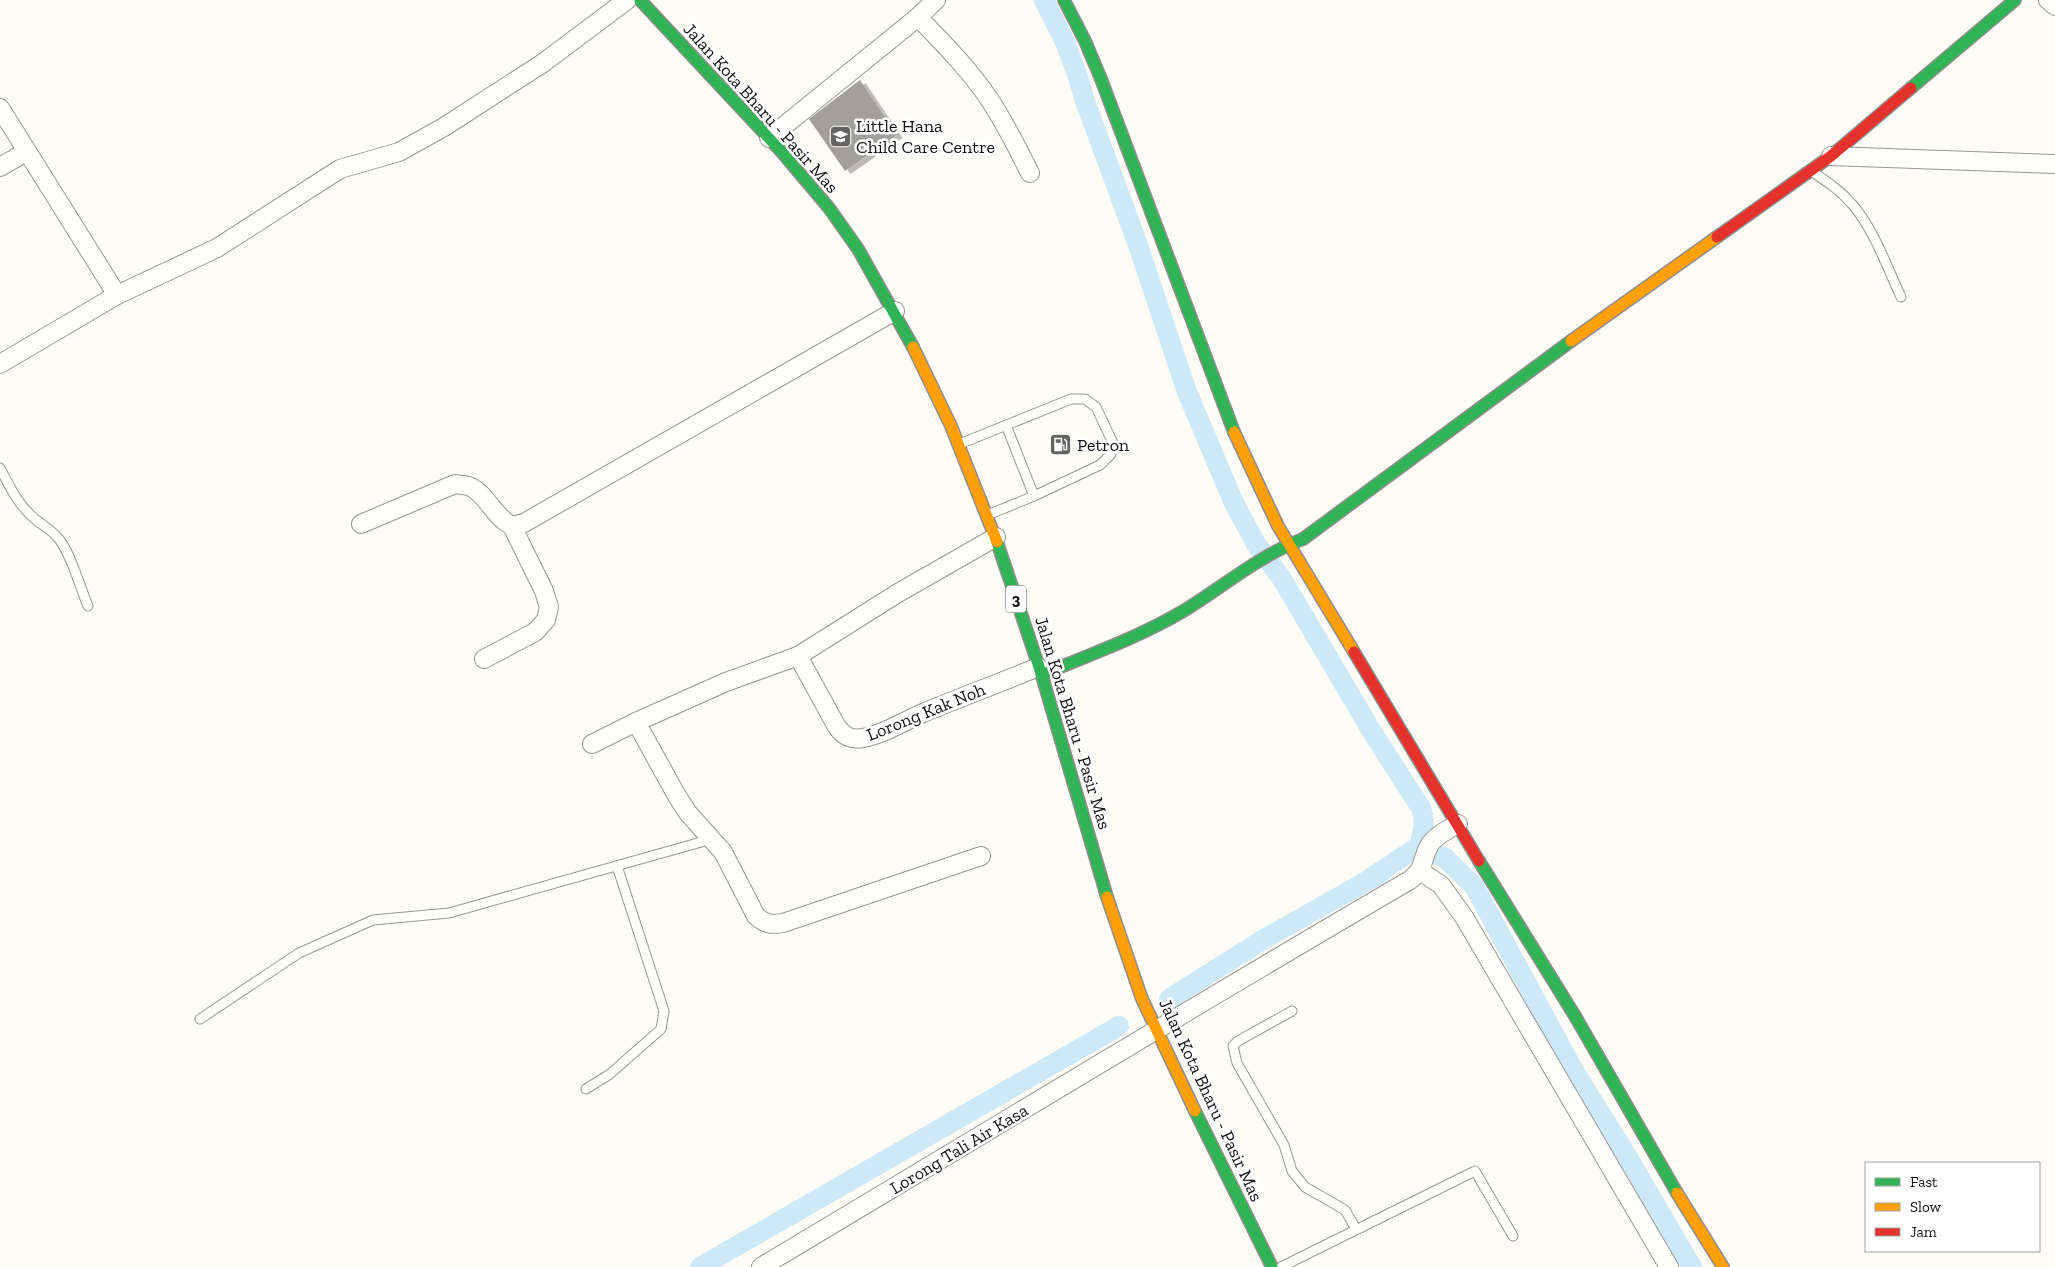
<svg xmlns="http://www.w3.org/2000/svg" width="2055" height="1267" font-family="'Zilla Slab',serif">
<defs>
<filter id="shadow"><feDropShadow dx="5.5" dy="3" stdDeviation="0" flood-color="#0004"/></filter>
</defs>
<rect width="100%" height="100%" fill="#fdfcf7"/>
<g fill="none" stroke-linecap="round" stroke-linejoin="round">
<g stroke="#cde8f7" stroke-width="20">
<path d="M1044,0l21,42 12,32 8,27 52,141 50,150 47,111 22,41 26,35 92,156 47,73c5,14 2,24 -2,38l-50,33"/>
<path d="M1431,853l13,4 30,29 100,185 50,80 68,116"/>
<path d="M1169,999l95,-60 117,-66"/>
<path d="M700,1267l419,-241"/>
</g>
</g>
<path fill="#a19f9c" filter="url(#shadow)" d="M860,80l37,55 -52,36 -36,-52z"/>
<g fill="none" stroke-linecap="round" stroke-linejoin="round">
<defs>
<g id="lane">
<path d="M1811,171c15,10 29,19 40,32 22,24 36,64 50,94"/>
<path d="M1006,425l28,71"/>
<path d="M962,443l109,-44h14l11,8 16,34 -1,13 -11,11 -66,31 -44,18"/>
<path d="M0,468c10,19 18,37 35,51 8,7 17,11 24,20 12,15 21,48 29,67"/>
<path d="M1292,1011l-54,30 -5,5 4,17 47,82 8,26 13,16 40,23 11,19"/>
<path d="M200,1019l99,-66 74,-33 76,-7 263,-74"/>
<path d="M586,1089l24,-15 51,-45 3,-18 -47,-145"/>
<path d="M1281,1267l194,-96 38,65"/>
</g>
<g id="street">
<path d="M2048,0l7,6"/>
<path d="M918,17c25,26 51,52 71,82 16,23 28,49 41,74"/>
<path d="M0,108l117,187"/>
<path d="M769,138l149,-121 18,-17"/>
<path d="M1831,156l224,8"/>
<path d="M0,167l26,-15"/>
<path d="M0,364l117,-69 100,-47 123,-79 59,-17 45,-25 99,-64 84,-63"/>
<path d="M361,524l94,-40c5,1 12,1 16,3 17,9 23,30 41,39l12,-3 371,-212"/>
<path d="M798,656l39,71c7,9 13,13 26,11 20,-3 41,-17 60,-25 38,-16 77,-30 115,-46"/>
<path d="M484,659l51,-27 11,-12 3,-13 -5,-16 -32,-65"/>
<path d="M636,722l41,74 11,17 35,39 33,64c9,8 15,9 27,7l198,-67"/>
<path d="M592,744l44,-22 90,-40 72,-26 100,-63 98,-56"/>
<path d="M1420,871l21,14 23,32 205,350"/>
<path d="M761,1267c216,-129 431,-260 649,-387 17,-14 10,-18 19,-34 5,-10 20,-17 29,-22"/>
</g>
<g id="fast">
<path d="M640,0l140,150 49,58 29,41 55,98"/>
<path d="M1064,0l21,41 16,38 133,353"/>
<path d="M1911,88l104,-88"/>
<path d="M997,542l45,134 65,221"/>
<path d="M1041,675c48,-20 99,-38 144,-65 39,-24 75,-55 118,-71l268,-198"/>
<path d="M1479,861l96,155 102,177"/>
<path d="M1195,1111l77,156"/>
</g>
<g id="slow">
<path d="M1571,341l146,-104"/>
<path d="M913,347l38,79 46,116"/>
<path d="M1234,432l44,94 76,126"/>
<path d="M1107,897l35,102 53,112"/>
<path d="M1677,1193l46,74"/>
</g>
<g id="jam">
<path d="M1717,237l114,-81 80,-68"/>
<path d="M1354,652l125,209"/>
</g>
</defs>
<use href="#lane" stroke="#979795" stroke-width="11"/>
<use href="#street" stroke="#979795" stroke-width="20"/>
<use href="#fast" stroke="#8e8d8b" stroke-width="14"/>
<use href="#slow" stroke="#8e8d8b" stroke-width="14"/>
<use href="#jam" stroke="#8e8d8b" stroke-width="14"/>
<use href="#lane" stroke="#fffffe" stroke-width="9"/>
<use href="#street" stroke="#fffffe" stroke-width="18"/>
<use href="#fast" stroke="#30b455" stroke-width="11"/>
<use href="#slow" stroke="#ff9f0a" stroke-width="11"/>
<use href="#jam" stroke="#e5322d" stroke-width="11"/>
</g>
<defs>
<symbol id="school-square" viewBox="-11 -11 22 22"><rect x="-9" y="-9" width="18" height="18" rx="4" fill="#646362" stroke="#fff"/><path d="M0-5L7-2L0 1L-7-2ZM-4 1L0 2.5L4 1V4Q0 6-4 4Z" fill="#fff"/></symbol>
<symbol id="fuel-square" viewBox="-11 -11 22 22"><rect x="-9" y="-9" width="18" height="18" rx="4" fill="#646362" stroke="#fff"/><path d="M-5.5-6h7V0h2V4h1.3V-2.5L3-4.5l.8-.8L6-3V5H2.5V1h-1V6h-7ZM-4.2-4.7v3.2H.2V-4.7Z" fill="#fff"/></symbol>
</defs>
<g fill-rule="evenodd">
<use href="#school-square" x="828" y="124" width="25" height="25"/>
<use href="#fuel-square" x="1048" y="432" width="25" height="25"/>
</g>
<g text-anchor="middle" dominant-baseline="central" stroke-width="5" stroke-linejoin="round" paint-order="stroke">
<rect fill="#fff" stroke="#585858" stroke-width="1" x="1006" y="585.5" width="20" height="27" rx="4"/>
<g font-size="16" font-weight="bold" fill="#111">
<text x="1016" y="599">3</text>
</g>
<g font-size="18" fill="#111" stroke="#fff">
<text transform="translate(761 108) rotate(48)">Jalan Kota Bharu - Pasir Mas</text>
<text transform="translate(926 712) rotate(-22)">Lorong Kak Noh</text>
<text transform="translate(1073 723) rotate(73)">Jalan Kota Bharu - Pasir Mas</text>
<text transform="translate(1211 1100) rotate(65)">Jalan Kota Bharu - Pasir Mas</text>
<text transform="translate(959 1149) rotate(-31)">Lorong Tali Air Kasa</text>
</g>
<g font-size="18" fill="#111" stroke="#fff" text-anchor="start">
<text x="856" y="126">Little Hana<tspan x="856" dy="21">Child Care Centre</tspan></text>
<text x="1077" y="445">Petron</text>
</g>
</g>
<rect x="1865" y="1162" width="175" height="90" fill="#ffffff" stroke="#a0a0a0"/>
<rect x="1875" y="1178" width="25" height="8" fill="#30b455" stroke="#a0a0a0"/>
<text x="1910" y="1187" font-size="15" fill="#111111">Fast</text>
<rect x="1875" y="1203" width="25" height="8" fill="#ff9f0a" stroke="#a0a0a0"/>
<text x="1910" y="1212" font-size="15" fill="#111111">Slow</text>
<rect x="1875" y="1228" width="25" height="8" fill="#e5322d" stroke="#a0a0a0"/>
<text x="1910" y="1237" font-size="15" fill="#111111">Jam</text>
</svg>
